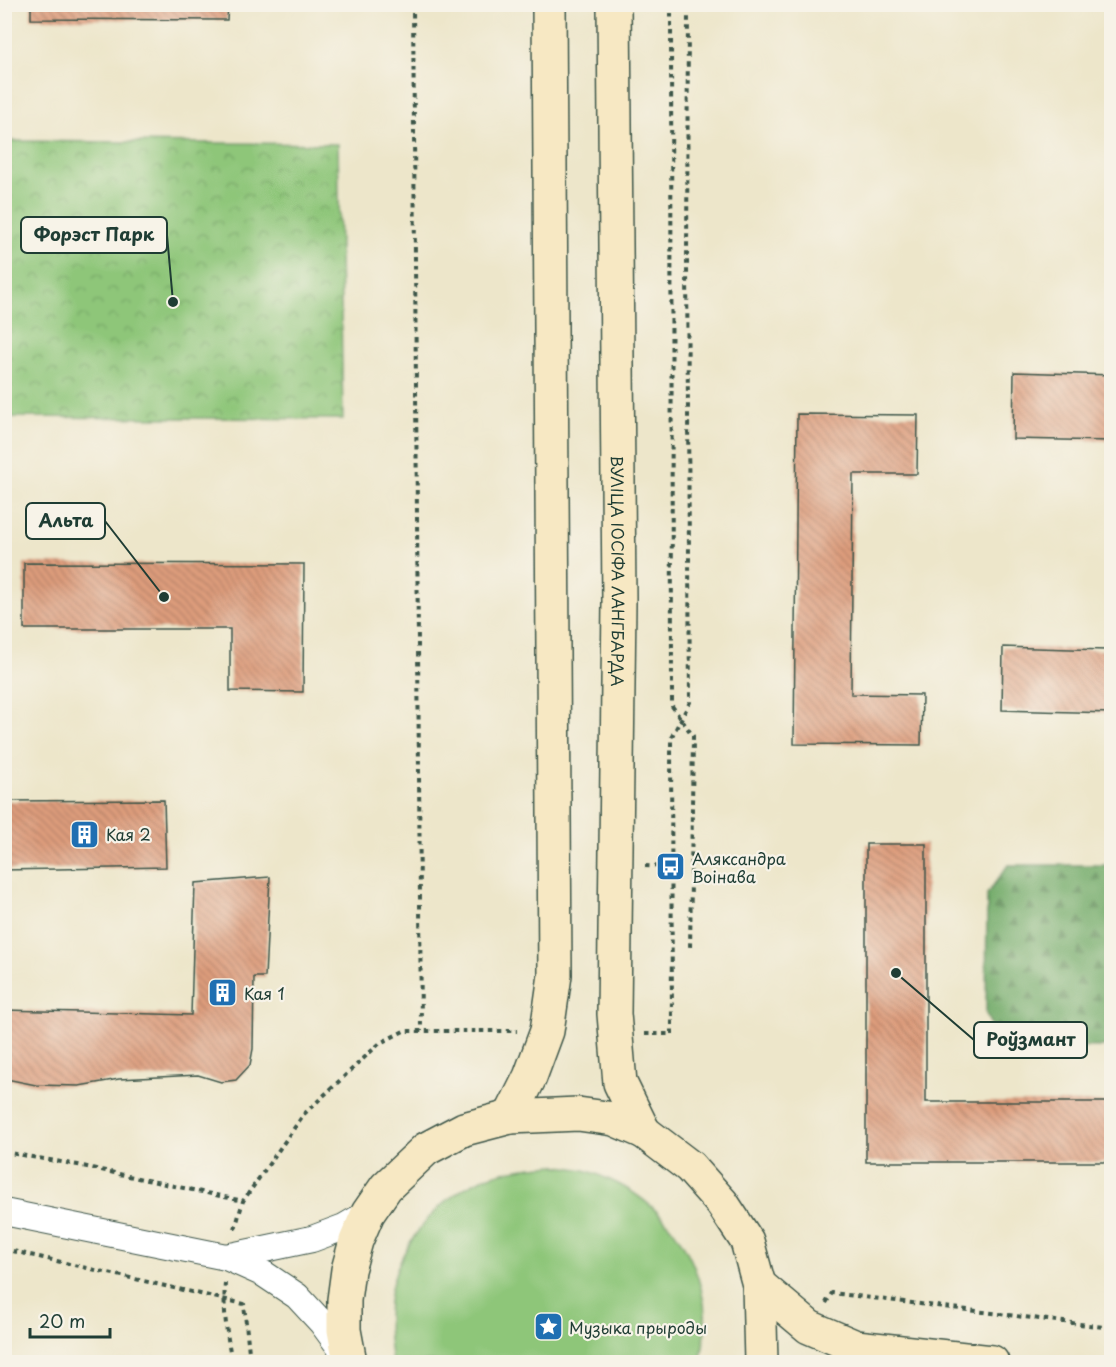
<svg xmlns="http://www.w3.org/2000/svg" width="1116" height="1367" font-family="'Playpen Sans',sans-serif">
<defs>
<pattern id="forest-firs" width="22" height="20" patternUnits="userSpaceOnUse" patternTransform="scale(1.5)"><rect width="22" height="20" fill="#72ab69"/><path d="M5 1l3.5 6h-7zM16 11l3.5 6h-7z" fill="#5d8c57"/></pattern>
<pattern id="park-crowns" width="20" height="18" patternUnits="userSpaceOnUse" patternTransform="scale(1.5)"><rect width="20" height="18" fill="#8ec679"/><path d="M2 6a3 3 0 1 1 6 0M12 15a3 3 0 1 1 6 0" fill="none" stroke="#73a264"/></pattern>
<pattern id="building-back-hatch" width="6" height="6" patternUnits="userSpaceOnUse" patternTransform="scale(1.5)"><rect width="6" height="6" fill="#dd9c7b"/><path d="M-1 5l2 2M0 0l6 6M5-1l2 2" fill="none" stroke="#b38066"/></pattern>
</defs>
<rect width="100%" height="100%" fill="#f7f3e8"/>
<filter id="ink" filterUnits="userSpaceOnUse"><feTurbulence type="fractalNoise" baseFrequency=".0167" numOctaves="2"/><feDisplacementMap in="SourceGraphic" scale="12" xChannelSelector="R" yChannelSelector="G"/><feConvolveMatrix kernelMatrix="1 2 1 2 8 2 1 2 1" color-interpolation-filters="sRGB"/></filter>
<filter id="wash" filterUnits="userSpaceOnUse"><feTurbulence type="fractalNoise" baseFrequency=".008" numOctaves="4" result="noise"/><feDisplacementMap in="SourceGraphic" scale="24" xChannelSelector="R" yChannelSelector="G"/><feGaussianBlur stdDeviation="1.35" result="paint"/><feColorMatrix in="noise" values="0 0 0 0 0 0 0 0 0 0 0 0 0 0 0 0 0 1.4 0 .05"/><feComposite in="paint" operator="in"/></filter>
<g filter="url(#wash)">
<rect width="100%" height="100%" fill="#ede6ca"/>
<path fill="#8ec679" stroke="#568256" stroke-width="1.5" d="M555,1165c11,3 24,3 36,7 5,1 11,5 17,7 52,23 87,68 96,124 3,20 0,41 -4,59h-308c-4,-24 -6,-49 -1,-73 10,-47 48,-91 91,-110 23,-10 48,-12 73,-14z"/>
<path fill="url(#forest-firs)" stroke="#48744e" stroke-width="1.5" d="M1008,865h103v182l-111,-1 -14,-32 1,-120z"/>
<path fill="url(#park-crowns)" stroke="#568256" stroke-width="1.5" d="M9,141l329,3 5,275 -338,-2 -1,-229z"/>
<g id="blocks">
<g fill="url(#building-back-hatch)">
<path d="M31,4h197l-1,16 -196,-1z"/>
<path d="M1014,372l98,3v66l-99,-2z"/>
<path d="M797,414l121,1 -1,59h-64l-2,220 71,1 -1,50 -127,-1z"/>
<path d="M1110,529h2v184l-110,-3 1,-63 103,3z"/>
<path d="M24,563l280,1 -1,128 -73,-1v-62h-206z"/>
<path d="M164,800l2,67 -162,3v-69z"/>
<path d="M866,844h60v258h186v60h-246z"/>
<path d="M270,877l-5,100h-11l-1,72 -3,16 -14,15 -15,2 -23,-7 -79,4 -40,7 -43,-1 -30,-6 -1,-69 186,5 4,-132z"/>
</g>
</g>
</g>
<g filter="url(#ink)">
<use href="#blocks" fill-opacity="0" stroke="#3e564a" stroke-width="1.5"/>
<g fill="none" stroke-linecap="round" stroke-linejoin="round">
<defs>
<g id="street">
<path d="M4,1212l222,45 38,17 33,22 25,27 25,34"/>
<path d="M226,1257l86,-18 32,-12 24,-14"/>
</g>
<g id="secondary">
<path id="s1" d="M614,4l5,598 -5,412 6,69 24,49"/>
<path d="M510,1117l20,-40 17,-46 8,-56 -6,-971"/>
<path d="M759,1285l50,42 47,20 136,15"/>
<path d="M350,1362l-6,-32v-30l4,-30 8,-29 12,-28 18,-26 40,-38 38,-20 46,-12 68,-3 36,5 30,13 46,35 32,36 25,38 12,44 2,77"/>
</g>
</defs>
<use href="#street" stroke="#3e564a" stroke-width="28"/>
<use href="#secondary" stroke="#3e564a" stroke-width="36"/>
<g stroke="#3e564a" stroke-width="4" stroke-dasharray="4.5 4.5" stroke-linecap="butt">
<path d="M413,4l8,1027"/>
<path d="M671,4l1,702 21,30 -3,214"/>
<path d="M645,866l26,1"/>
<path d="M645,1034h27l-1,-296 19,-36 -3,-436 1,-262"/>
<path d="M4,1152l74,13 165,36"/>
<path d="M235,1229l8,-28 61,-87 76,-71 24,-12h113"/>
<path d="M4,1249l240,55 6,58"/>
<path d="M225,1283c-2,27 2,53 7,79"/>
<path d="M826,1303l6,-10 280,35"/>
</g>
<use href="#street" stroke="#fff" stroke-width="26"/>
<use href="#secondary" stroke="#f7e8c3" stroke-width="33"/>
</g>
</g>
<defs>
<symbol id="building-square" viewBox="-11 -11 22 22"><rect x="-9" y="-9" width="18" height="18" rx="4" fill="#1f6fb2" stroke="#f7f3e8"/><path d="M-4-6H4V6H1V3H-1V6H-4ZM-2.5-4.3h1.7v1.8h-1.7ZM.8-4.3h1.7v1.8H.8ZM-2.5-1h1.7V.8h-1.7ZM.8-1h1.7V.8H.8Z" fill="#fff"/></symbol>
<symbol id="bus-square" viewBox="-11 -11 22 22"><rect x="-9" y="-9" width="18" height="18" rx="4" fill="#1f6fb2" stroke="#f7f3e8"/><path d="M-5-6H5V4H4V6H2V4H-2V6H-4V4H-5ZM-3.5-4V0h7V-4ZM-3.5 1.2v1.5H-2V1.2ZM2 1.2v1.5H3.5V1.2Z" fill="#fff"/></symbol>
<symbol id="sight-square" viewBox="-11 -11 22 22"><rect x="-9" y="-9" width="18" height="18" rx="4" fill="#1f6fb2" stroke="#f7f3e8"/><path d="M0-6L1.8-2.2L6-1.7L2.9 1.2L3.7 5.4L0 3.3L-3.7 5.4L-2.9 1.2L-6-1.7L-1.8-2.2Z" fill="#fff"/></symbol>
</defs>
<g fill-rule="evenodd">
<use href="#building-square" x="68" y="818" width="33" height="33"/>
<use href="#bus-square" x="654" y="850" width="33" height="33"/>
<use href="#building-square" x="206" y="976" width="33" height="33"/>
<use href="#sight-square" x="532" y="1310" width="33" height="33"/>
</g>
<g text-anchor="middle" dominant-baseline="central" stroke-width="4.5" stroke-linejoin="round" paint-order="stroke">
<g font-size="16" fill="#1f3d34" stroke="#f7f3e8">
<text stroke="none"><textPath href="#s1" startOffset="567">ВУЛІЦА ІОСІФА ЛАНГБАРДА</textPath></text>
</g>
<g font-size="16" fill="#1f3d34" stroke="#f7f3e8" text-anchor="start">
<text x="106" y="834">Кая 2</text>
<text x="692" y="858">Аляксандра<tspan x="692" dy="18">Воінава</tspan></text>
<text x="244" y="993">Кая 1</text>
<text x="569" y="1327">Музыка прыроды</text>
</g>
</g>
<path fill="none" stroke="#1f3d34" stroke-width="2" d="M173 302L167 235M164 597L105 521M896 973L974 1040"/>
<g fill="#1f3d34" stroke="#f7f3e8" stroke-width="2">
<circle cx="173" cy="302" r="6"/>
<circle cx="164" cy="597" r="6"/>
<circle cx="896" cy="973" r="6"/>
</g>
<g fill="#f7f3e8" stroke="#1f3d34" stroke-width="2">
<rect x="21" y="217" width="146" height="36" rx="6"/>
<rect x="26" y="503" width="79" height="36" rx="6"/>
<rect x="974" y="1022" width="113" height="36" rx="6"/>
</g>
<g font-size="18" text-anchor="middle" font-weight="bold" fill="#1f3d34">
<text x="94" y="241">Форэст Парк</text>
<text x="66" y="527">Альта</text>
<text x="1031" y="1046">Роўзмант</text>
</g>
<rect width="1116" height="1367" fill="none" stroke="#f7f3e8" stroke-width="24"/>
<path d="M30 1328v9h80v-9" fill="none" stroke="#1f3d34" stroke-width="3"/>
<text x="39" y="1328" font-size="18" fill="#1f3d34" stroke="#f7f3e8" stroke-width="4.5" paint-order="stroke">20 m</text>
</svg>
